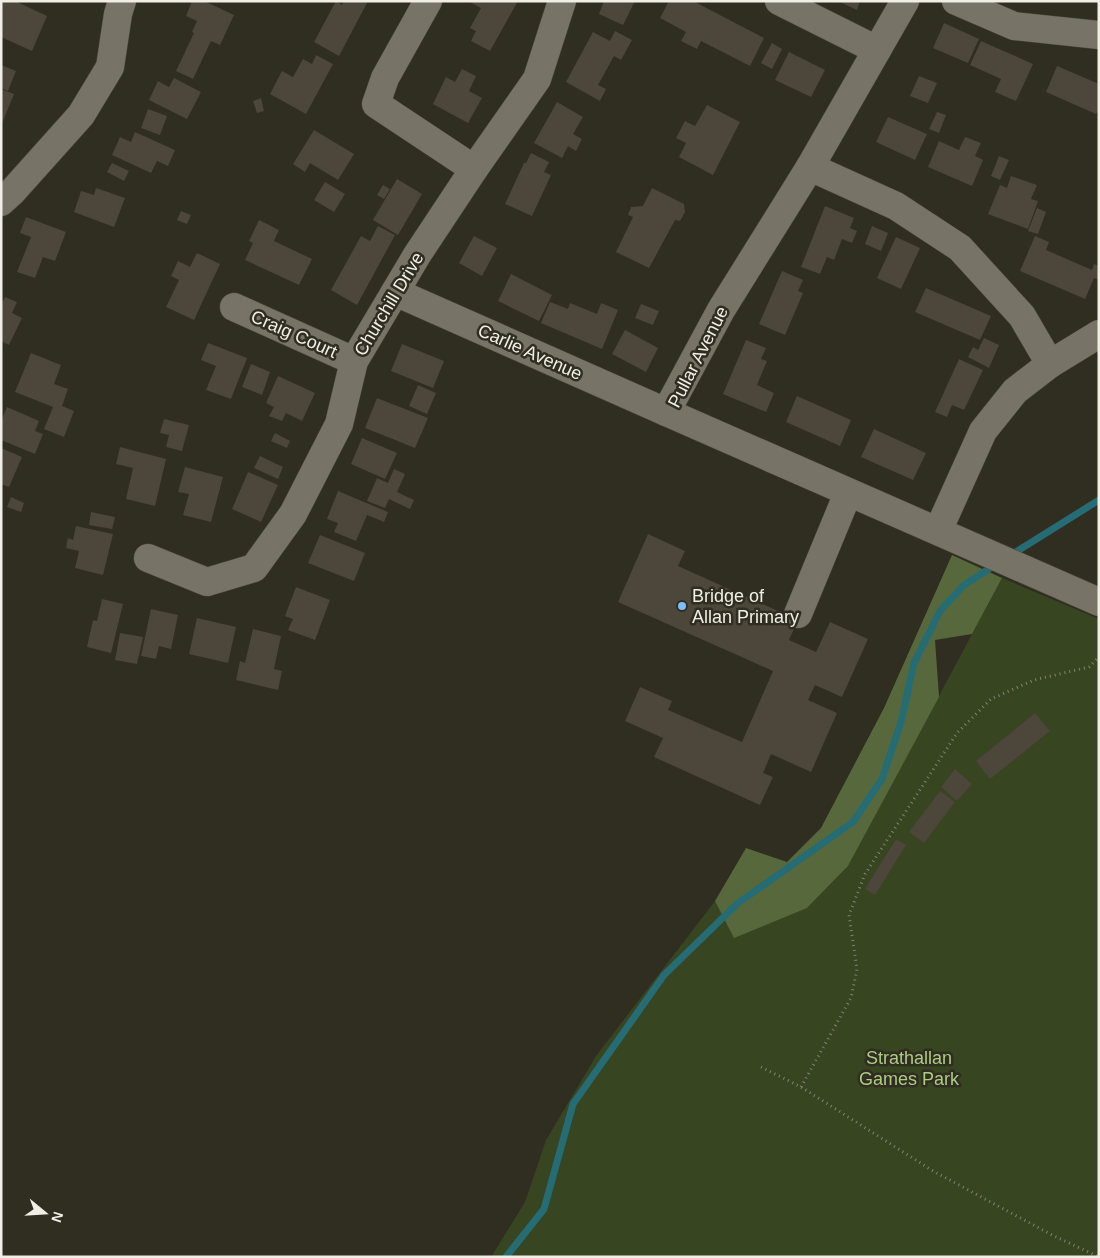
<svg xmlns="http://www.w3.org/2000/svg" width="1100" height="1258" font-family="Helvetica,sans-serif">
<rect width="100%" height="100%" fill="#302d21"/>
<path fill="#374521" d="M1002,578l97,41v638h-608l34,-55 21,-62 50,-84 119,-155 92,7 41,-42z"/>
<path fill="#57693c" d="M952,555l50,23 -30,56 -37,6 4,57 -91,169 -41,42 -73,30 -19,-37 31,-53 41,14 34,-34 63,-120z"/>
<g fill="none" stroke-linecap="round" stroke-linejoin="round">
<g stroke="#256c75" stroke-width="7">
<path d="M1011,555l88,-55"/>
<path d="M506,1257l38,-48 29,-105 91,-129 74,-72 115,-81 29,-43 19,-57 13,-59 26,-52 24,-26 31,-20"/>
</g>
</g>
<g fill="#4d463b">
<path d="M2,1h13l32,15 -15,35 -31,-14z"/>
<path d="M192,1h12l30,14 -14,30 -9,-4 -18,38 -17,-8 18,-38 -2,-1 5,-11 -11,-5z"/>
<path d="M336,1l6,4 2,-4h24l-29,55 -25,-14z"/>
<path d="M468,1h50l-28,50 -19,-10 5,-10 -6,-3 11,-20z"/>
<path d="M604,1h31l-12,24 -24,-11z"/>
<path d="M669,1h24l71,37 -14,28 -49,-25 -4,8 -16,-8 5,-9 -26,-14z"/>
<path d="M838,1h22l-3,9z"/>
<path d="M944,23l35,16 -11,24 -35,-15z"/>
<path d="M615,31l17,9 -11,20 -7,-4 -16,29 8,4 -6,12 -34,-19 27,-50 17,9z"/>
<path d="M981,41l52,23 -17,37 -21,-9 6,-13 -31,-14z"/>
<path d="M772,43l10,6 -10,20 -11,-6z"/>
<path d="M789,52l36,18 -14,27 -36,-17z"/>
<path d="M316,55l17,9 -27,50 -36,-20 12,-23 11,6 10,-18 9,5z"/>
<path d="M1,65l15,6 -8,20 -7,-3z"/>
<path d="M1057,66l42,18v25l-3,5 -50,-22z"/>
<path d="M462,69l14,7 -7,15 13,7 -14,25 -35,-19 13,-27 9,5z"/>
<path d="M919,76l18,7 -9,20 -18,-7z"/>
<path d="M174,78l27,14 -14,27 -38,-19 9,-19 11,6z"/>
<path d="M1,89l13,5 -13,32z"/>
<path d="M261,98l3,13 -7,2 -4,-12z"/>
<path d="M557,102l26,15 -10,17 9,5 -6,12 -8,-5 -6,12 -28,-15z"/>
<path d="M707,105l33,17 -27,53 -34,-18 7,-14 -10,-5 9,-17 10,5z"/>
<path d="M148,109l19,7 -7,19 -19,-7z"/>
<path d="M937,112l9,3 -7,18 -10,-4z"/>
<path d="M888,117l39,17 -12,26 -39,-18z"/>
<path d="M314,130l40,24 -16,26 -28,-17 -5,9 -12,-8z"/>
<path d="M135,132l40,18 -7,16 -11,-5 -6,12 -39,-18 8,-18 11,5z"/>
<path d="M965,137l16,6 -6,13 8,4 -11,26 -44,-19 11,-26 20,9z"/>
<path d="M531,153l18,9 -5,10 7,3 -19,41 -27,-12 19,-41h2z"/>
<path d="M999,156l10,4 -9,20 -9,-4z"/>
<path d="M112,163l17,8 -5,10 -17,-9z"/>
<path d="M1011,176l26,9 -6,14 7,2 -10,28 -40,-15 12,-29 7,3z"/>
<path d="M397,179l25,15 -24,41 -25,-15z"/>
<path d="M325,182l20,12 -11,18 -20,-12z"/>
<path d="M383,185l7,4 -6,10 -7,-4z"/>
<path d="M96,188l29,10 -11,29 -40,-15 7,-21 13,4z"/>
<path d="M652,188l32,16 1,8 -5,9 -5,-1 -26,48 -33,-16 17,-35 -5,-2 3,-8 12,-1z"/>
<path d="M825,206l29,12 -4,10 7,3 -5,12 -10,-4 -8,21 -7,-3 -7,17 -19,-7z"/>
<path d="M1037,208l9,4 -8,22 -10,-3z"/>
<path d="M181,211l10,4 -4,9 -10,-4z"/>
<path d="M26,217l40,15 -11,29 -12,-4 -8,21 -18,-6 14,-35 -11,-4z"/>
<path d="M259,220l20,10 -5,11 38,18 -13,26 -54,-25 8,-17 -4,-2z"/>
<path d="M378,226l17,9 -38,70 -26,-15 30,-54 9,5z"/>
<path d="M872,226l16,7 -7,18 -16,-7z"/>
<path d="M474,236l23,12 -15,28 -23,-13z"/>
<path d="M1035,236l14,6 -3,8 46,20 2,-6 5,2v14l-5,-2 -9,21 -65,-28z"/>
<path d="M896,237l24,11 -19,41 -24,-11z"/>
<path d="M197,253l23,11 -26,56 -28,-13 13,-27 -8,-4 7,-15 12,6z"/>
<path d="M782,271l21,9 -5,11 5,2 -18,42 -26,-11z"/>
<path d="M511,274l41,21 -13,26 -41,-20z"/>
<path d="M926,288l65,28 -11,24 -65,-28z"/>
<path d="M5,297l12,5 -5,11 10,5 -13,27 -8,-4v-36z"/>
<path d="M550,302l18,7 2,-6 27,11 4,-11 17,7 -16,39 -61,-26z"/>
<path d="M641,304l18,7 -6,14 -18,-7z"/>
<path d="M625,330l33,18 -12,24 -34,-18z"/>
<path d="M984,338l15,7 -10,23 -21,-11 5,-10 5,3z"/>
<path d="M746,340l20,8 -5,11 6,2 -10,24 17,8 -8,19 -43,-18z"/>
<path d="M208,343l39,15 -16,41 -25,-9 10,-24 -15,-6z"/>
<path d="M402,344l42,17 -11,27 -42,-17z"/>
<path d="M31,353l30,12 -7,19 14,5 -6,17 12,5 -10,26 -20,-8 9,-22 -38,-15z"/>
<path d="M959,359l24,11 -19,40 -12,-5 -5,12 -12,-5z"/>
<path d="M251,364l19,8 -8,23 -20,-8z"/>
<path d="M278,376l37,17 -13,28 -16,-8 -4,8 -13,-5 5,-9 -8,-4z"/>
<path d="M418,385l18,8 -9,21 -18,-8z"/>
<path d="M797,396l54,24 -11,26 -54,-24z"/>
<path d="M377,398l51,20 -13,30 -50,-20z"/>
<path d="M7,407l32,14 -4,10 8,3 -8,20 -34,-14v-19z"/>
<path d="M164,419l25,6 -7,26 -16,-4 3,-12 -9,-2z"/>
<path d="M874,429l52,24 -13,27 -52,-23z"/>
<path d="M275,433l15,8 -3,7 -16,-7z"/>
<path d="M362,438l35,15 -12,26 -34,-15z"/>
<path d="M120,447l46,12 -11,47 -29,-7 7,-31 -17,-4z"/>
<path d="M1,448l21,9 -13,30 -8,-3z"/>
<path d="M260,456l23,11 -5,12 -24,-11z"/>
<path d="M185,467l38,10 -12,45 -28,-7 6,-21 -11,-2z"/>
<path d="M394,469l11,5 -8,18 17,8 -4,9 -21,-10 -4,9 -18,-7 10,-23 11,5z"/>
<path d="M248,472l30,13 -17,37 -29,-13z"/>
<path d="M338,491l50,21 -4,10 -17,-7 -11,26 -22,-9 4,-9 -11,-4z"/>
<path d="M11,497l13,6 -3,9 -14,-5z"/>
<path d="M91,512l24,5 -3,12 -23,-4z"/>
<path d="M76,526l37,8 -10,41 -28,-7 4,-17 -13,-3 2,-10 5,2z"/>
<path d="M648,534l37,17 -7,15 120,54 -9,20 27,12 14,-30 38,17 -26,58 -27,-12 -7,15 29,13 -26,59 -40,-18 -8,19 10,4 -13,28 -106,-48 9,-19 -38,-17 15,-34 32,14 -4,9 74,32 31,-71 -155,-69z"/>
<path d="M320,535l45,18 -11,28 -46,-18z"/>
<path d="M296,587l34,13 -15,40 -27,-10 5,-11 -8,-3z"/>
<path d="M102,599l21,5 -12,49 -24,-6 6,-27 4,1z"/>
<path d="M151,609l27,6 -7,34 -12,-3 -3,13 -15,-3z"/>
<path d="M197,618l39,9 -8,36 -39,-9z"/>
<path d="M253,629l28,7 -7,33 8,2 -4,19 -42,-10 4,-19 5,2z"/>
<path d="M120,633l23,4 -6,27 -22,-4z"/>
<path d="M1035,713l15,18 -60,48 -14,-18z"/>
<path d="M955,769l17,15 -15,17 -16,-14z"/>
<path d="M940,791l15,11 -31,41 -15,-11z"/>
<path d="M896,839l10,6 -31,50 -10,-6z"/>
</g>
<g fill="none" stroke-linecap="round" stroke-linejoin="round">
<defs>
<g id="minor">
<path d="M428,1l-43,77 -9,26 98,65"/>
<path d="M779,1l98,49"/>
<path d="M905,1l-95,166 -89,143 -55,102 433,190"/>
<path d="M956,1l58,25 85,9"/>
<path d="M810,167l86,39 64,42 62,68 28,48"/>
<path d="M1,202l11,-10 69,-77 29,-48 8,-53 4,-13"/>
<path d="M395,292l271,120"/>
<path d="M234,307l120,54"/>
<path d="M938,531l45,-100 32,-40 35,-27 49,-30"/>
<path d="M148,558l59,24 47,-14 39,-54 46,-90 15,-63 63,-106 57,-86 63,-90 25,-78"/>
<path d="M798,614l50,-121"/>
</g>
</defs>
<use href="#minor" stroke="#4c493f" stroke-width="29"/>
<g stroke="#848177" stroke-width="3" stroke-dasharray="1 4" stroke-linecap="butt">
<path d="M761,1067l40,20 132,84 119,64 47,22"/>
<path d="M801,1087l50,-89 6,-29 -8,-54 16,-41 92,-141 34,-34 43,-19 55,-13 10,-10"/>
</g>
<use href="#minor" stroke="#777366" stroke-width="28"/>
</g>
<circle fill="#7cbef9" stroke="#302d21" stroke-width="2" cx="682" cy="606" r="5"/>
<g text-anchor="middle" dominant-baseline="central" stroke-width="5" stroke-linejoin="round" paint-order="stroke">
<g font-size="18" fill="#f0eee6" stroke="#302d21">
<text transform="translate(389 304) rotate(-59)">Churchill Drive</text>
<text transform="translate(294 334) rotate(24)">Craig Court</text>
<text transform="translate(530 352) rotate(24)">Carlie Avenue</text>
<text transform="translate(698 357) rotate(-63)">Pullar Avenue</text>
</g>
<g font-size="18" fill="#f0eee6" stroke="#302d21" text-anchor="start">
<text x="692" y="596">Bridge of<tspan x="692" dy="21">Allan Primary</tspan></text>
</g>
<g font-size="18" fill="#adcb83" stroke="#302d21">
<text x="909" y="1058">Strathallan<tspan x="909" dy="21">Games Park</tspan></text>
</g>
</g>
<rect width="1100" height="1258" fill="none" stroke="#f0eee6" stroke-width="5"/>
<g transform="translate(45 1213) rotate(108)" stroke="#302d21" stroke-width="4" paint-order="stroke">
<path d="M0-4L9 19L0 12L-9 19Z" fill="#f0eee6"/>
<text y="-8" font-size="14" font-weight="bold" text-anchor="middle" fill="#f0eee6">N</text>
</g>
</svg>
